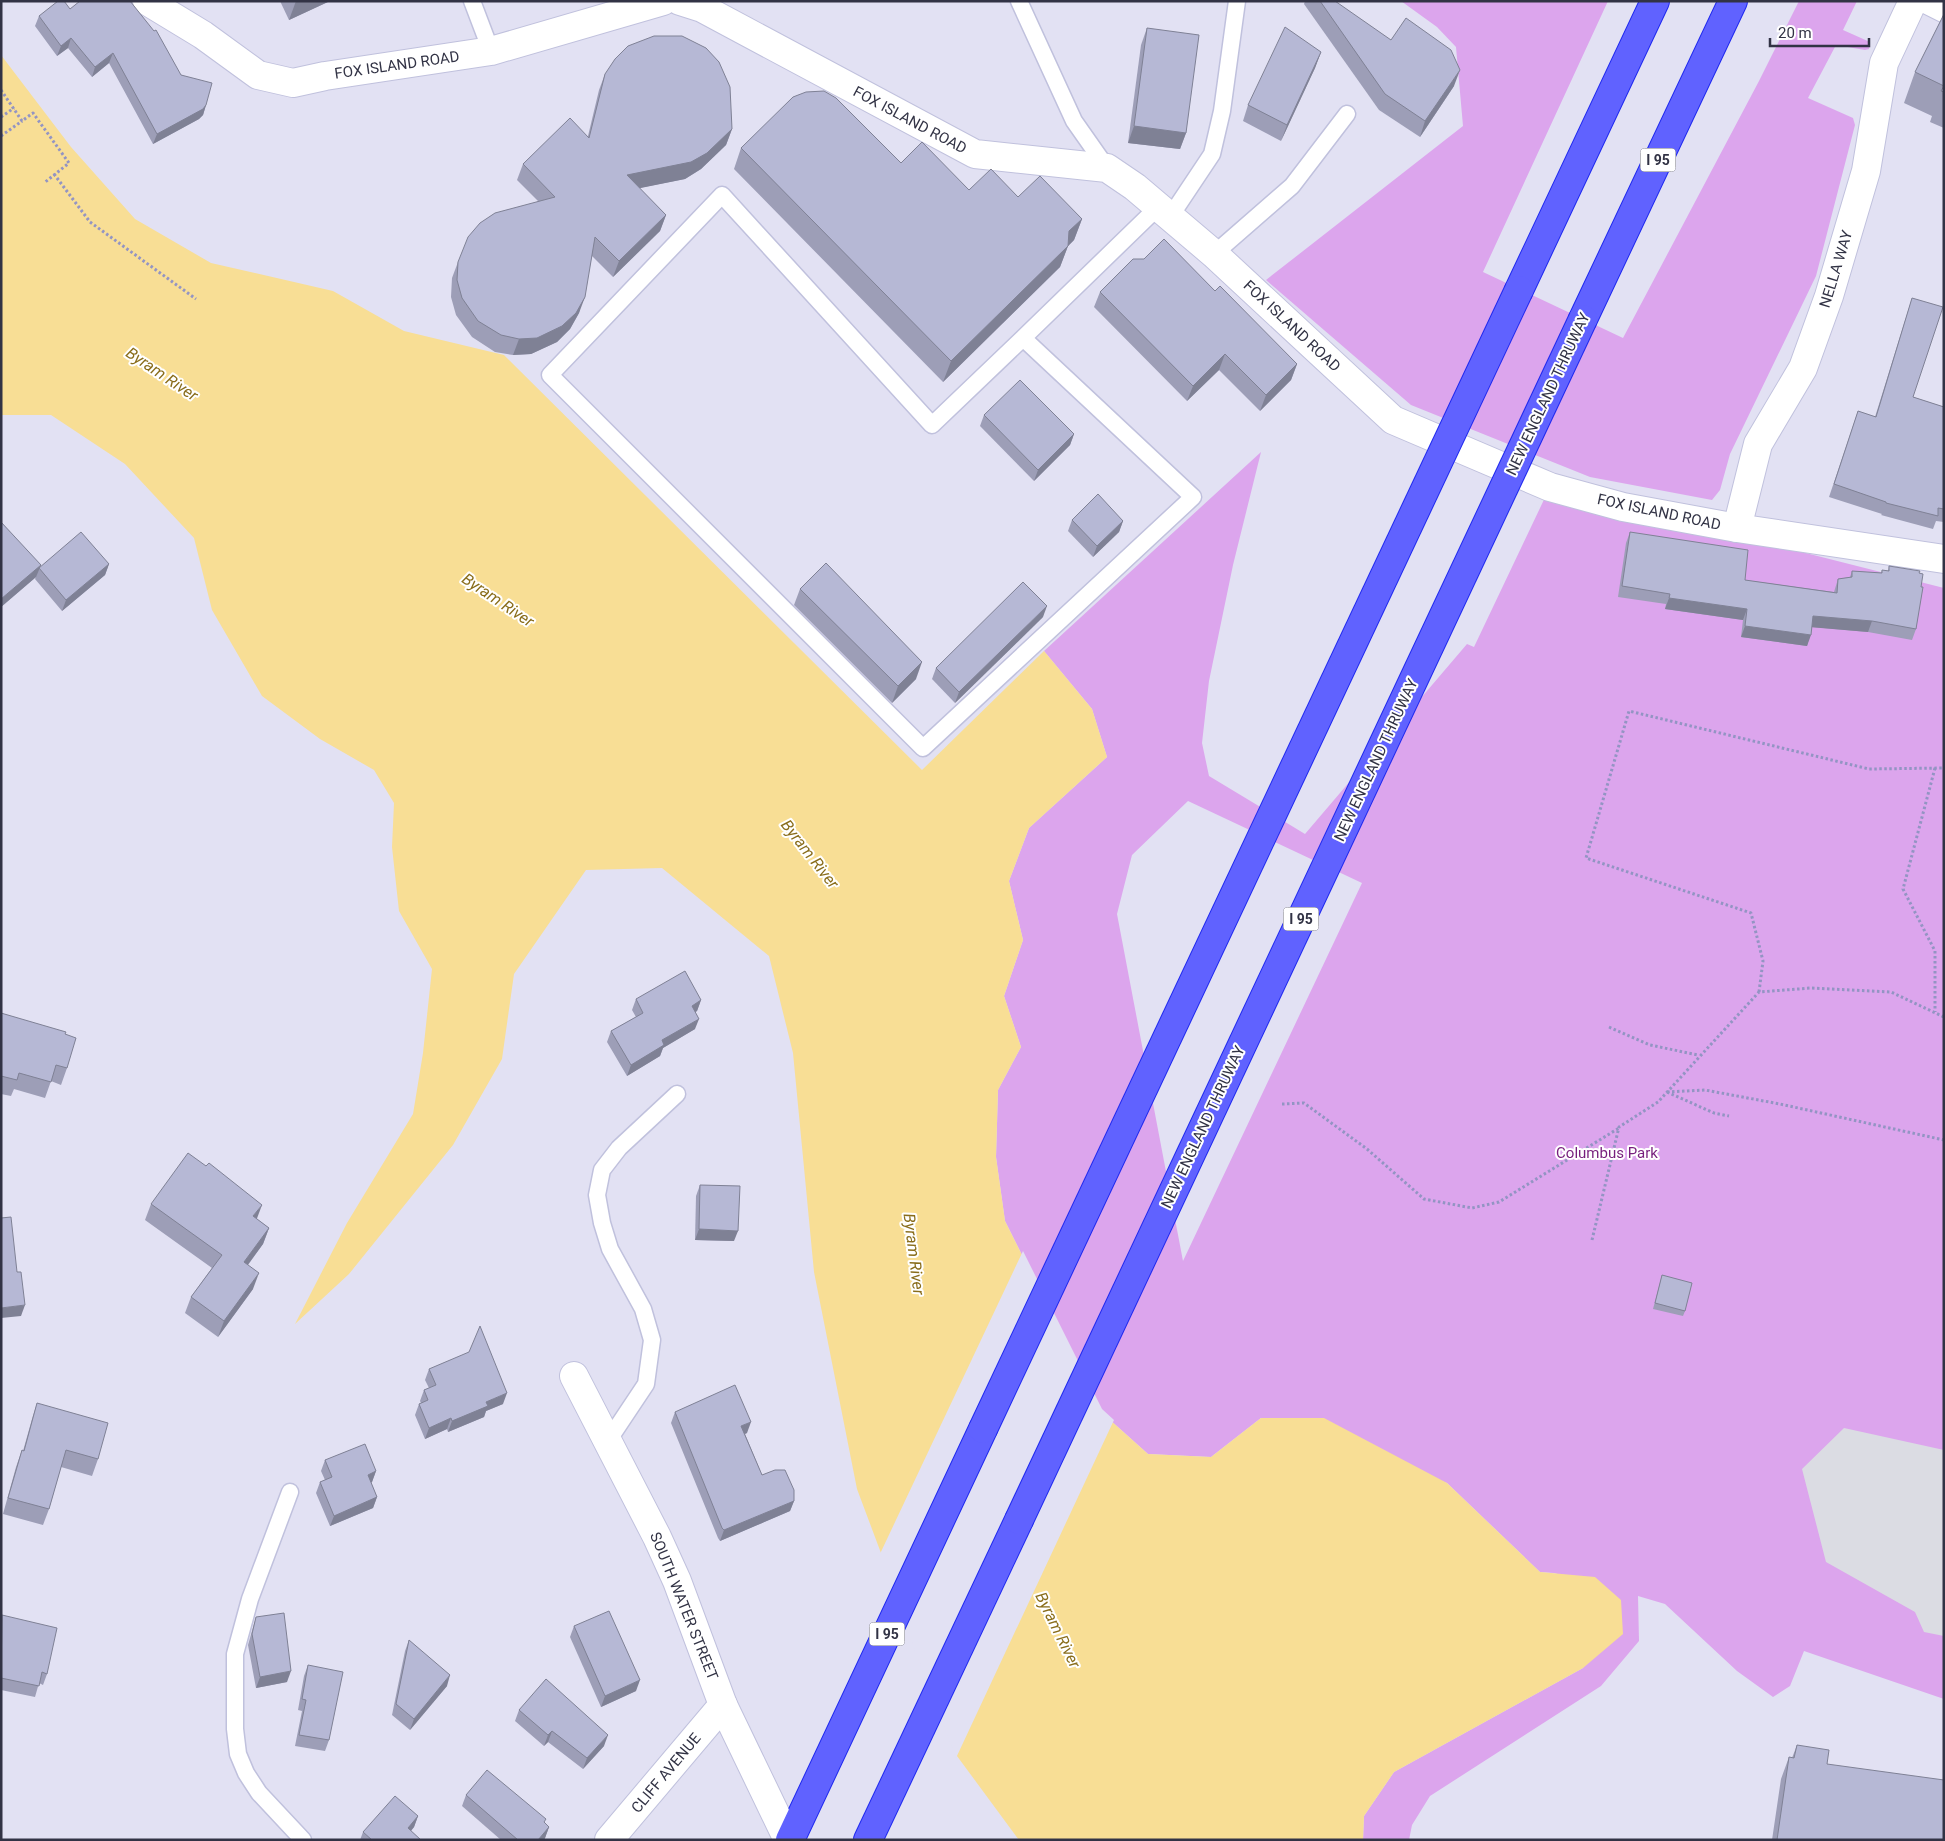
<svg xmlns="http://www.w3.org/2000/svg" width="1945" height="1841" font-family="Roboto,sans-serif">
<rect width="100%" height="100%" fill="#e2e1f3"/>
<g fill="#dca5ed" fill-rule="evenodd">
<path d="M1401,1h207l-125,271 140,66 136,-257 40,-80h58l-14,29 27,12 -1,7 -4,1 -29,-5 -28,53 45,20 2,7 -39,151 -86,178 -10,36 -8,10 -122,-23 -179,-72 -145,-125 197,-154 -7,-79 -19,-20z"/>
<path d="M1261,452l-28,113 -24,116 -7,62 7,33 96,58 162,-190 7,3 76,-160 73,20 321,81v1111l-140,-48 -14,35 -17,11 -36,-26 -72,-67 -27,-8 1,45 -38,45 -171,110 -18,29 -3,15h-46l1,-24 30,-44 189,-104 23,-80 -52,-15 -14,-1 -93,-89 -186,-65 -50,39 -63,-3 -48,-43 -95,-190 -9,-64 2,-67 23,-43 -17,-51 19,-56 -14,-59 20,-53 78,-71 -15,-48 -48,-58zM1188,801l174,82 -179,378 -66,-347 15,-59z"/>
</g>
<path fill="#dbdce3" d="M1844,1428l100,22v186l-20,-4 -9,-20 -89,-50 -24,-93z"/>
<path fill="#f8de95" d="M1,55l70,92 64,72 76,44 122,28 71,40 100,24 418,415 122,-119 48,58 15,48 -78,71 -20,53 14,59 -19,56 17,51 -23,43 -2,67 9,64 95,190 48,43 63,3 50,-39h63l123,65 93,89 55,5 26,23 2,34 -40,34 -189,104 -30,44 -1,24h-344l-62,-84 -100,-267 -43,-217 -21,-219 -24,-97 -107,-88 -76,2 -72,104 -12,85 -49,86 -104,129 -54,50 52,-101 66,-109 10,-61 9,-84 -33,-58 -7,-64 2,-44 -20,-33 -54,-31 -58,-43 -50,-86 -18,-72 -69,-74 -74,-49h-50z"/>
<path fill="#e2e1f3" d="M1023,1251l79,158 12,11 -158,338 -77,-202z"/>
<g fill="none" stroke-linecap="round" stroke-linejoin="round">
<defs>
<g id="lane">
<path d="M472,1l19,50"/>
<path d="M1019,1l55,120 33,47"/>
<path d="M1170,217l42,-63 10,-43 15,-110"/>
<path d="M1214,254l78,-68 55,-72"/>
<path d="M1023,338l-91,87 -210,-230 -172,180 373,373 270,-251 -170,-159 135,-131"/>
<path d="M608,1441l38,-57 6,-44 -9,-31 -33,-60 -8,-26 -5,-28 5,-25 17,-22 58,-54"/>
<path d="M290,1492l-40,107 -15,55v75l3,25 8,19 13,20 44,47"/>
</g>
<g id="street">
<path d="M147,1l56,34 55,40 35,8 32,-7 166,-25 172,-50"/>
<path d="M680,1l22,7 273,146 132,14 28,19 79,67 179,166 157,67 73,20 114,21 207,31"/>
<path d="M1930,1l14,7"/>
<path d="M1737,528l21,-84 45,-76 26,-72 37,-125 18,-108 29,-62"/>
<path d="M574,1376l83,161 20,44 46,124 65,135"/>
<path d="M609,1840l114,-135"/>
</g>
<g id="highway">
<path d="M1519,290l136,-289"/>
<path d="M1583,319l150,-318"/>
<path d="M790,1840l193,-411"/>
<path d="M868,1840l151,-320"/>
</g>
</defs>
<use href="#lane" stroke="#c0c1dd" stroke-width="19"/>
<use href="#street" stroke="#c0c1dd" stroke-width="30"/>
<use href="#highway" stroke="#1f29ef" stroke-width="30"/>
<g stroke="#9394c3" stroke-width="3" stroke-dasharray="2.5 2.5" stroke-linecap="butt">
<path d="M1,90l21,31 11,-8 36,50 -25,20"/>
<path d="M1,117l13,-9"/>
<path d="M1,136l21,-15"/>
<path d="M54,174l36,48 106,77"/>
<path d="M1935,768l-32,121 32,62v61"/>
<path d="M1759,992l4,-31 -12,-48 -165,-55 43,-147 240,58 75,-1"/>
<path d="M1609,1027l41,18 48,10"/>
<path d="M1667,1092l38,-2 75,14 164,36"/>
<path d="M1667,1092l47,21 15,3"/>
<path d="M1282,1104l22,-1 63,46 57,50 48,9 27,-6 120,-74"/>
<path d="M1592,1240l27,-113 39,-25 101,-110 52,-4 80,4 53,25"/>
</g>
<use href="#lane" stroke="#fff" stroke-width="16"/>
<use href="#street" stroke="#fff" stroke-width="28"/>
<use href="#highway" stroke="#6062ff" stroke-width="28"/>
<defs>
<g id="highway-bridge">
<path d="M983,1429l536,-1139"/>
<path d="M1019,1520l564,-1201"/>
</g>
</defs>
<use href="#highway-bridge" stroke="#1f29ef" stroke-width="30" stroke-linecap="butt"/>
<use href="#highway-bridge" stroke="#6062ff" stroke-width="28"/>
</g>
<g fill="#9d9eb7">
<path d="M280,1h50l-41,19z"/>
<path d="M1305,1h15l134,85 -34,51 -41,-27 -75,-106z"/>
<path d="M70,9l111,66 25,30 -3,10 -4,4 -46,25 -44,-81 -17,14 -24,-29 -11,8 -22,-30 4,-10z"/>
<path d="M1944,14v114l-14,-6 2,-6 -28,-13 11,-31z"/>
<path d="M1147,28l39,105 -6,16 -52,-6 13,-98z"/>
<path d="M1321,52l-6,16 -34,73 -38,-20 5,-16z"/>
<path d="M605,74l127,55 -6,16 -25,24 -16,10 -46,9 27,27 -6,16 -47,46 -21,-21 -13,57 -9,16 -13,13 -26,12 -18,1 -18,-3 -23,-15 -16,-22 -5,-18 1,-19 6,-16 80,-61 -21,-21 6,-16 65,-28 11,-46z"/>
<path d="M741,148l160,15 68,27 49,7 64,22 -8,21 -6,6 -8,21 -117,115 -209,-213z"/>
<path d="M1215,291l82,73 -6,16 -31,31 -41,-41 -32,31 -93,-94 6,-15z"/>
<path d="M1912,298l1,99 31,10v115l-8,-1 -3,8 -52,-14 1,-1 -53,-17 29,-86 17,6z"/>
<path d="M984,415l90,19 -4,11 -36,36 -54,-55z"/>
<path d="M1072,520l51,1 -4,11 -26,25 -25,-26z"/>
<path d="M1,522l39,46 69,-4 -4,11 -43,36 -27,-32 1,-2 -35,30z"/>
<path d="M1630,532l115,48 89,12 4,-13 12,-2 2,-6 29,2 1,-3 6,1 1,-5 30,7 2,14 -5,42 -4,11 -44,-8 -56,-5 -5,19 -66,-9 2,-17 -78,-11 1,-5 -48,-7 8,-54z"/>
<path d="M800,589l116,90 -24,24 -98,-98z"/>
<path d="M1043,617l-88,86 -23,-24 4,-11z"/>
<path d="M636,999l65,1 -4,11 -2,1v17l-32,19 -3,8 -33,20 -20,-34 4,-11 25,-14 -4,-7z"/>
<path d="M1,1013l64,21 2,34 -6,17 -10,-4 -6,17 -31,-9 -3,7 -10,-2z"/>
<path d="M700,1185l34,56 -39,-1 1,-44z"/>
<path d="M151,1204l106,15 12,9 -6,16 -15,21 5,24 -35,48 -33,-24 6,-16 21,-29 -67,-48z"/>
<path d="M1662,1275l23,36 -2,5 -30,-7z"/>
<path d="M429,1369l74,35 -17,7 -2,6 -36,15 -1,-3 -22,10 -10,-24 4,-11 2,-1 -1,-2 4,-11 5,-2 -4,-8z"/>
<path d="M37,1403l61,56 -6,17 -31,-9 -12,42 -6,16 -40,-11 13,-47 6,-17 1,1 9,-32z"/>
<path d="M675,1412l72,21 -2,1 17,41 32,26 -4,10 -70,30 -2,-3 -47,-115z"/>
<path d="M325,1460l51,11 -4,11 -1,1 6,14 -4,11 -43,18 -14,-33 4,-11 5,-2 -4,-9z"/>
<path d="M1,1617l46,57 -4,11 -4,-2 -4,14 -34,-7z"/>
<path d="M256,1617l31,65 -31,6 -8,-43z"/>
<path d="M574,1626l62,65 -35,16 -31,-70z"/>
<path d="M409,1640l38,46 -37,44 -18,-15 13,-64z"/>
<path d="M308,1665l21,75 -4,11 -30,-5 7,-35 -4,-1 6,-34z"/>
<path d="M519,1710l85,36 -21,23 -35,-27 -4,4 -29,-25z"/>
<path d="M1797,1745l30,19 117,76h-172l9,-61 8,-22 3,1z"/>
<path d="M466,1795l79,28 4,4 -4,11 -1,2h-43l-39,-34z"/>
<path d="M418,1816l-4,11 -3,4 10,9h-61l3,-8z"/>
</g>
<g fill="#7f8195">
<path d="M296,1h34l-41,19z"/>
<path d="M71,38l-3,10 -11,8 4,-10z"/>
<path d="M1321,52l-6,16 -34,73 6,-16z"/>
<path d="M113,53l-4,10 -17,14 3,-10z"/>
<path d="M1460,70l-6,16 -34,51 5,-16z"/>
<path d="M206,105l-3,10 -4,4 -46,25 4,-10z"/>
<path d="M1134,126l52,7 -6,16 -52,-6z"/>
<path d="M732,129l-6,16 -25,24 -16,10 -64,13 6,-17z"/>
<path d="M666,215l-6,16 -47,46 6,-16z"/>
<path d="M1082,219l-8,21 -6,6 -8,21 -117,115 8,-21 118,-130z"/>
<path d="M585,297l-6,16 -9,16 -13,13 -26,12 -18,1 6,-16z"/>
<path d="M1225,354l-6,16 -32,31 6,-15z"/>
<path d="M1297,364l-6,16 -31,31 6,-16z"/>
<path d="M1074,434l-4,11 -36,36 4,-11z"/>
<path d="M1123,521l-4,11 -26,25 4,-11z"/>
<path d="M109,564l-4,11 -43,36 4,-11z"/>
<path d="M41,565l-5,12 -35,30v-8z"/>
<path d="M1669,598l78,11 -4,11 -78,-11z"/>
<path d="M1047,606l-4,11 -88,86 4,-11z"/>
<path d="M1813,616l59,5 -4,11 -59,-5z"/>
<path d="M1745,626l66,9 -4,11 -66,-9z"/>
<path d="M922,662l-6,17 -24,24 6,-17z"/>
<path d="M701,1000l-4,11 -9,6 4,-11z"/>
<path d="M699,1019l-4,10 -32,19 -3,8 -33,20 4,-11 31,-25z"/>
<path d="M262,1205l-6,16 -3,-5z"/>
<path d="M269,1228l-6,16 -25,34 6,-16z"/>
<path d="M699,1229l39,2 -4,10 -39,-1z"/>
<path d="M259,1273l-6,16 -35,48 6,-16z"/>
<path d="M25,1305l-4,11 -20,2v-10z"/>
<path d="M507,1393l-4,11 -17,7 -2,6 -36,15 4,-11 34,-19z"/>
<path d="M451,1418l-4,11 -22,10 4,-11z"/>
<path d="M751,1422l-4,11 -10,4 4,-11z"/>
<path d="M376,1471l-4,11 -8,4 4,-11z"/>
<path d="M377,1497l-4,11 -43,18 4,-10z"/>
<path d="M794,1501l-4,10 -70,30 4,-11z"/>
<path d="M291,1671l-4,11 -31,6 4,-11z"/>
<path d="M450,1675l-3,11 -37,44 4,-11z"/>
<path d="M640,1680l-4,11 -35,16 4,-11z"/>
<path d="M552,1731l-4,11 -4,4 4,-11z"/>
<path d="M608,1735l-4,11 -21,23 4,-11z"/>
<path d="M418,1816l-4,11 -10,12 4,-11z"/>
<path d="M549,1827l-4,11 -1,2h-6z"/>
</g>
<g fill="#b6b8d5" stroke="#7f8195">
<path d="M58,1h6l6,8 10,-8h50l24,30 2,-1 25,45 31,8 -6,22 -3,4 -46,25 -44,-81 -18,14 -24,-29 -10,8 -22,-30z"/>
<path d="M1320,1h15l56,39 15,-22 45,32 9,20 -35,51 -40,-27z"/>
<path d="M1944,14v72l-29,-14z"/>
<path d="M1285,27l36,25 -34,73 -39,-20z"/>
<path d="M1147,28l52,7 -13,98 -52,-7z"/>
<path d="M654,36h28l24,12 13,14 11,25 2,42 -25,24 -16,9 -64,13 39,40 -47,46 -24,-24 -10,60 -9,16 -14,13 -25,12 -18,1 -18,-4 -23,-14 -16,-23 -5,-18 1,-18 10,-25 12,-14 15,-10 60,-16 -32,-33 47,-46 19,20 16,-64 10,-15 13,-13z"/>
<path d="M1944,86v6l-3,-1z"/>
<path d="M824,91l12,7 65,65 21,-21 47,48 22,-21 27,28 22,-21 42,43 -13,12 -1,15 -117,115 -210,-213 52,-51 13,-5z"/>
<path d="M1164,239l51,52 5,-5 77,78 -31,31 -41,-41 -32,32 -93,-94 33,-33h11z"/>
<path d="M1912,298l31,9 -30,90 31,10v102l-6,-1v8l-52,-13v-1l-52,-18 24,-73 18,6z"/>
<path d="M1020,380l54,54 -36,36 -54,-55z"/>
<path d="M1098,494l25,27 -26,25 -25,-26z"/>
<path d="M1,522l40,43 -40,34z"/>
<path d="M81,532l28,32 -43,36 -27,-32z"/>
<path d="M1630,532l118,18 -3,30 92,13 1,-14 14,-2v-6l30,2v-3l7,1v-5l31,5 -1,2 4,1 -2,13h2l-7,42 -44,-8 -59,-5 -2,19 -66,-9 2,-17 -78,-11 1,-4 -48,-8z"/>
<path d="M826,563l96,99 -24,24 -98,-97z"/>
<path d="M1023,582l24,24 -88,86 -23,-24z"/>
<path d="M685,971l16,29 -9,6 7,13 -37,21 2,5 -33,20 -20,-34 32,-18 -7,-14z"/>
<path d="M1,1013l65,19 -1,2 11,4 -9,30 -11,-3 -5,17 -32,-9 -2,7 -16,-4z"/>
<path d="M188,1153l18,13 3,-3 53,42 -9,11 16,12 -25,34 15,11 -35,48 -33,-24 31,-42 -71,-51z"/>
<path d="M700,1185l40,1 -2,45 -39,-2z"/>
<path d="M11,1217l6,55h4l4,33 -24,3v-90z"/>
<path d="M1662,1275l30,8 -7,28 -30,-8z"/>
<path d="M480,1326l27,67 -21,9 2,4 -36,15 -1,-3 -22,10 -10,-24 9,-4 -4,-10 12,-5 -7,-16 40,-17z"/>
<path d="M735,1385l16,37 -10,4 21,49 13,-5h10l9,20v11l-70,29 -2,-2 -47,-116z"/>
<path d="M37,1403l71,20 -10,36 -32,-9 -17,59 -41,-11 14,-48 2,1z"/>
<path d="M365,1444l11,27 -8,4 9,22 -43,19 -14,-34 12,-5 -7,-17z"/>
<path d="M609,1611l31,69 -35,16 -31,-70z"/>
<path d="M284,1613l7,58 -31,6 -8,-43 4,-17z"/>
<path d="M2,1615l55,13 -10,46 -5,-2 -3,14 -38,-8z"/>
<path d="M409,1640l41,35 -36,44 -18,-15z"/>
<path d="M308,1665l35,7 -14,68 -30,-5 7,-35 -4,-1z"/>
<path d="M546,1679l62,56 -21,23 -35,-27 -4,4 -29,-25z"/>
<path d="M1797,1745l32,5 -2,14 117,16v60h-167l12,-83 5,1z"/>
<path d="M487,1770l59,49 -2,3 5,5 -11,13h-20l-52,-45z"/>
<path d="M395,1796l23,20 -10,12 13,12h-49l-9,-8z"/>
</g>
<g text-anchor="middle" dominant-baseline="central" stroke-width="4" stroke-linejoin="round" paint-order="stroke">
<g fill="#fff" stroke="#70707d" stroke-width="1">
<rect x="1640.5" y="148.5" width="35" height="23" rx="4"/>
<rect x="1283.5" y="907.5" width="35" height="23" rx="4"/>
<rect x="869.5" y="1622.5" width="35" height="23" rx="4"/>
</g>
<g font-size="14" font-weight="bold" fill="#323345">
<text x="1658" y="160">I 95</text>
<text x="1301" y="919">I 95</text>
<text x="887" y="1634">I 95</text>
</g>
<g font-size="15" fill="#323345" stroke="#fff">
<text transform="translate(397 65) rotate(-8)">FOX ISLAND ROAD</text>
<text transform="translate(910 120) rotate(28)">FOX ISLAND ROAD</text>
<text transform="translate(1836 269) rotate(-73)">NELLA WAY</text>
<text transform="translate(1292 326) rotate(43)">FOX ISLAND ROAD</text>
<text transform="translate(1548 394) rotate(-65)">NEW ENGLAND THRUWAY</text>
<text transform="translate(1659 512) rotate(12)">FOX ISLAND ROAD</text>
<text transform="translate(1376 760) rotate(-65)">NEW ENGLAND THRUWAY</text>
<text transform="translate(1203 1127) rotate(-65)">NEW ENGLAND THRUWAY</text>
<text transform="translate(684 1606) rotate(68)">SOUTH WATER STREET</text>
<text transform="translate(666 1773) rotate(-50)">CLIFF AVENUE</text>
</g>
<g font-size="15" fill="#771f7d" stroke="#fff">
<text x="1607" y="1153">Columbus Park</text>
</g>
<g font-size="16" font-style="italic" fill="#896d1b" stroke="#fff">
<text transform="translate(162 374) rotate(34)">Byram River</text>
<text transform="translate(498 600) rotate(34)">Byram River</text>
<text transform="translate(810 854) rotate(52)">Byram River</text>
<text transform="translate(914 1254) rotate(83)">Byram River</text>
<text transform="translate(1058 1630) rotate(64)">Byram River</text>
</g>
</g>
<rect width="1945" height="1841" fill="none" stroke="#323345" stroke-width="5"/>
<path d="M1770 38v8h99v-8" fill="none" stroke="#323345" stroke-width="2.5"/>
<text x="1778" y="38" font-size="15" fill="#323345" stroke="#ffffff" stroke-width="4" paint-order="stroke">20 m</text>
</svg>
